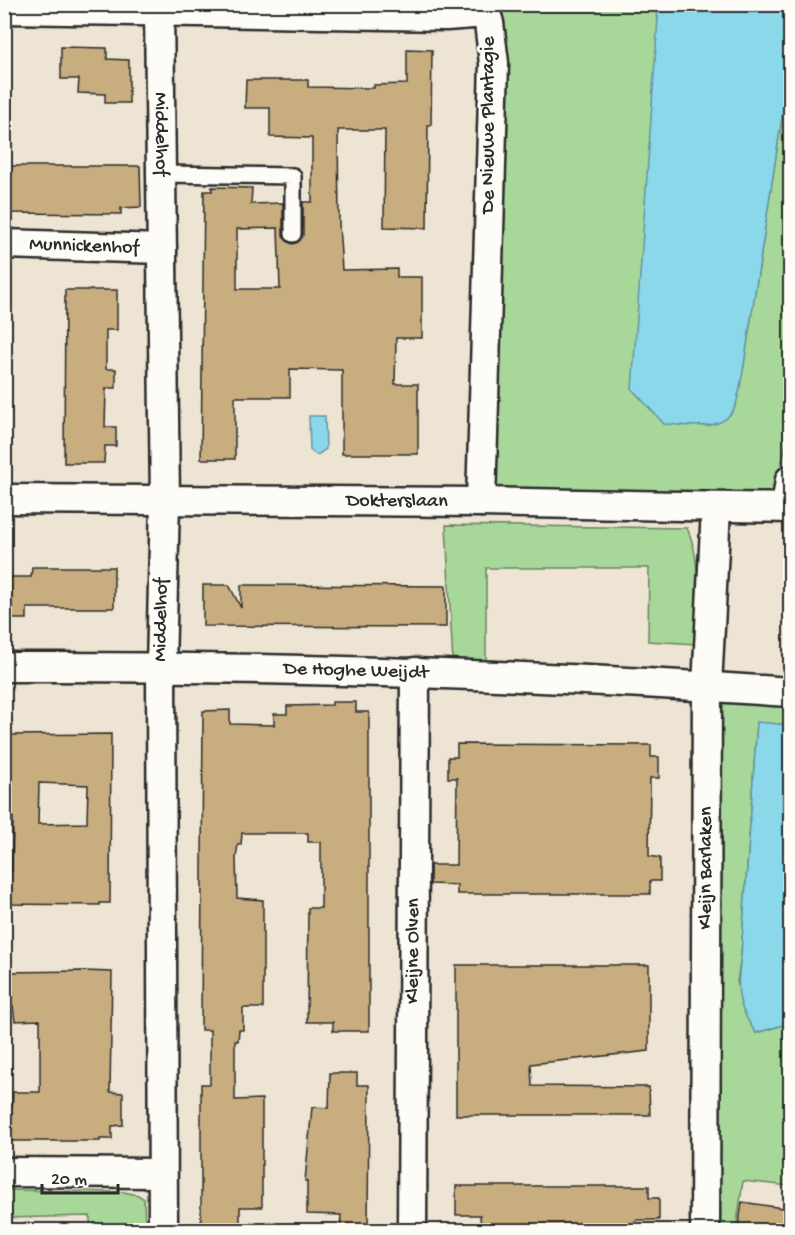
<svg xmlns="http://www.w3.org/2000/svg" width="795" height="1235" font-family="'Gochi Hand',sans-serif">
<rect width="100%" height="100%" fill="#ede4d3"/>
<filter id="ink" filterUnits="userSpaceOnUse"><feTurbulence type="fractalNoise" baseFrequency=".0167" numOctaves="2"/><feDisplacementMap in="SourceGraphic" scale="12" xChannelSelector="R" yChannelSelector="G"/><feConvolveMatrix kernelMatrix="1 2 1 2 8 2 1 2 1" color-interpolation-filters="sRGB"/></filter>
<g filter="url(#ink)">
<g fill="#a7d899" stroke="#698262" stroke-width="1.5">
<path d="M656,4l44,421 9,1 34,-55 47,-306v363l-12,50 -5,11 -9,6 -269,-3 2,-447 4,-38 -131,-2z"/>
<path d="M446,525l241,3c16,34 9,78 9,116l-48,-3 1,-73h-163v98l-33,-1z"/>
<path d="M716,698l74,7v20l-33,-2 -16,233 -4,26 19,51 34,-10v163l-47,-5 -7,49h-24z"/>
<path d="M4,1190l120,2 14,3 6,4 1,31h-55v-14l-85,2z"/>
</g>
<g fill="#8bd8eb" stroke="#65939e" stroke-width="1.5">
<path d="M656,5h134v60l-47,306c-2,11 -4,23 -7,33 -10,30 -47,21 -72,20l-32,-35 26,-371z"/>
<path d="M309,416h16l1,33 -9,6 -7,-5z"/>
<path d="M757,722l33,3v298l-34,10c-20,-28 -20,-44 -15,-77z"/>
</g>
<g fill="#c8ad7e" stroke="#2b2b2b" stroke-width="1.5" fill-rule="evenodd">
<path d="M61,47l46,1v11l22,1v43h-24v-9l-27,-1 1,-14h-18z"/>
<path d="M407,49l25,1 -1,75h-3l-1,103 -43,-1 1,-97h-47l1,94 3,46 55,-1v8h25v61h-26l-1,46h23v70h-76v-84l-52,-1v28h-55v62h-34l3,-268h8v-4l40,1 -1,16 32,-1v32l5,7 4,2 6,-2 5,-7v-33h9v-64l-42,-1v-29h-25l1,-28h62v7l66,1v-3l33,-1zM278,228l2,61h-43v-60z"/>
<path d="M4,166h136l1,41 -20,1v6l-117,-1z"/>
<path d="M65,290h52v40h-11v39h10v19h-10l-1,39h11v19h-11l-1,17h-40z"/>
<path d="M32,567h82v41h-87v11h-19v-11h-4v-31h27z"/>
<path d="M203,585h26l12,23v-23l205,1v41l-243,-1z"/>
<path d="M332,702h24v10h13v319h-36v-9h-26l1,-114h13v-66h-13v-9h-66l-1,12 -3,-1 -2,14 1,40 26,2v108h-20v22h-4l-1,11h-3v59l27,-1v108h-22v23l-39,-1v-145h9v-54h-9l2,-319 27,-1v14l44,1v-11h13v-8l45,-1z"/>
<path d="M111,734l-1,169h-10v2l-96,-1v-33h8l1,-53h-3v-40h-6v-42l2,-1zM39,783l49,2 -1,38 -49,1z"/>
<path d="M457,744l194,1v12h8v21h-9l-1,78 11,2v23h-10v13h-193v-9l-27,-1v-19h26l1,-87h-9v-21h9z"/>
<path d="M456,965h193v86l-118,13 1,22 117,1 1,28h-194z"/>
<path d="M83,971l29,1 -2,120 13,1v32l-11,1v13h-12v2h-96v-34h8l1,-15h27v-72l-25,1 -2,-15h-9v-32l2,-2z"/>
<path d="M330,1073h27v12h12l-1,145 -28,-1 1,-14 -34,-1v-33h-2l7,-74 17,1z"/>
<path d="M456,1186h193v12h10v22h-23l-6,7 -44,1v2h-105l-1,-15h-24z"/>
<path d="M742,1202l48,7v21h-52z"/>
</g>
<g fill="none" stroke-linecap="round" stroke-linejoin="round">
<defs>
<path id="service" d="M162,174l131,2v58"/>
<g id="minor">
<path d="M4,9l442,7 40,-3 3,10 5,40 -13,439"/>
<path id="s1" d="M159,10l6,491 -4,166 2,563"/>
<path id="s2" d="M4,244l158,5"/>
<path id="s3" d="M4,499l477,3 309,6"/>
<path d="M786,508l4,-28"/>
<path id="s4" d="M4,667c263,-1 525,7 786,25"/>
<path d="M4,1172l158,1"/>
<path id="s5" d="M412,1230l3,-558"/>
<path id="s6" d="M705,1230l2,-543 9,-179"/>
</g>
</defs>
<use href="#service" stroke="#2b2b2b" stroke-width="20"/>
<use href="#minor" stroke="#2b2b2b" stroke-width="33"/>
<use href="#service" stroke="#fdfcf7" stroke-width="15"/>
<use href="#minor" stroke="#fdfcf7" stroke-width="28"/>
</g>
</g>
<g text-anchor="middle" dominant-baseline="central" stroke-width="6" stroke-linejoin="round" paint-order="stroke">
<g font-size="20" fill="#2b2b2b" stroke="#fdfcf7">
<text transform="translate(489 125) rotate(-90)">De Nieuwe Plantagie</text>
<text stroke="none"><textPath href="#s1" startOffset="124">Middelhof</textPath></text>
<text stroke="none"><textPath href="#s2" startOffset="80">Munnickenhof</textPath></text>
<text stroke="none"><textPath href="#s3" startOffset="393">Dokterslaan</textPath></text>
<text transform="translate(162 620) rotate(-89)">Middelhof</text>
<text stroke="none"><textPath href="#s4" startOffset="352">De Hoghe Weijdt</textPath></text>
<text stroke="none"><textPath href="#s6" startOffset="362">Kleijn Barlaken</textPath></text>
<text stroke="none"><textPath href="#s5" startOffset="279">Kleijne Olven</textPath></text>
</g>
</g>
<rect width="795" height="1235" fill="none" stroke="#fdfcf7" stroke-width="24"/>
<rect x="12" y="12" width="771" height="1211" fill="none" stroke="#2b2b2b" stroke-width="2" filter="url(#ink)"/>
<path d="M42 1184v9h76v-9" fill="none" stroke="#2b2b2b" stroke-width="3"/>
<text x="51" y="1184" font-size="18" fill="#2b2b2b" stroke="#fdfcf7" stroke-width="4.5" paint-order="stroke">20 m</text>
</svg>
